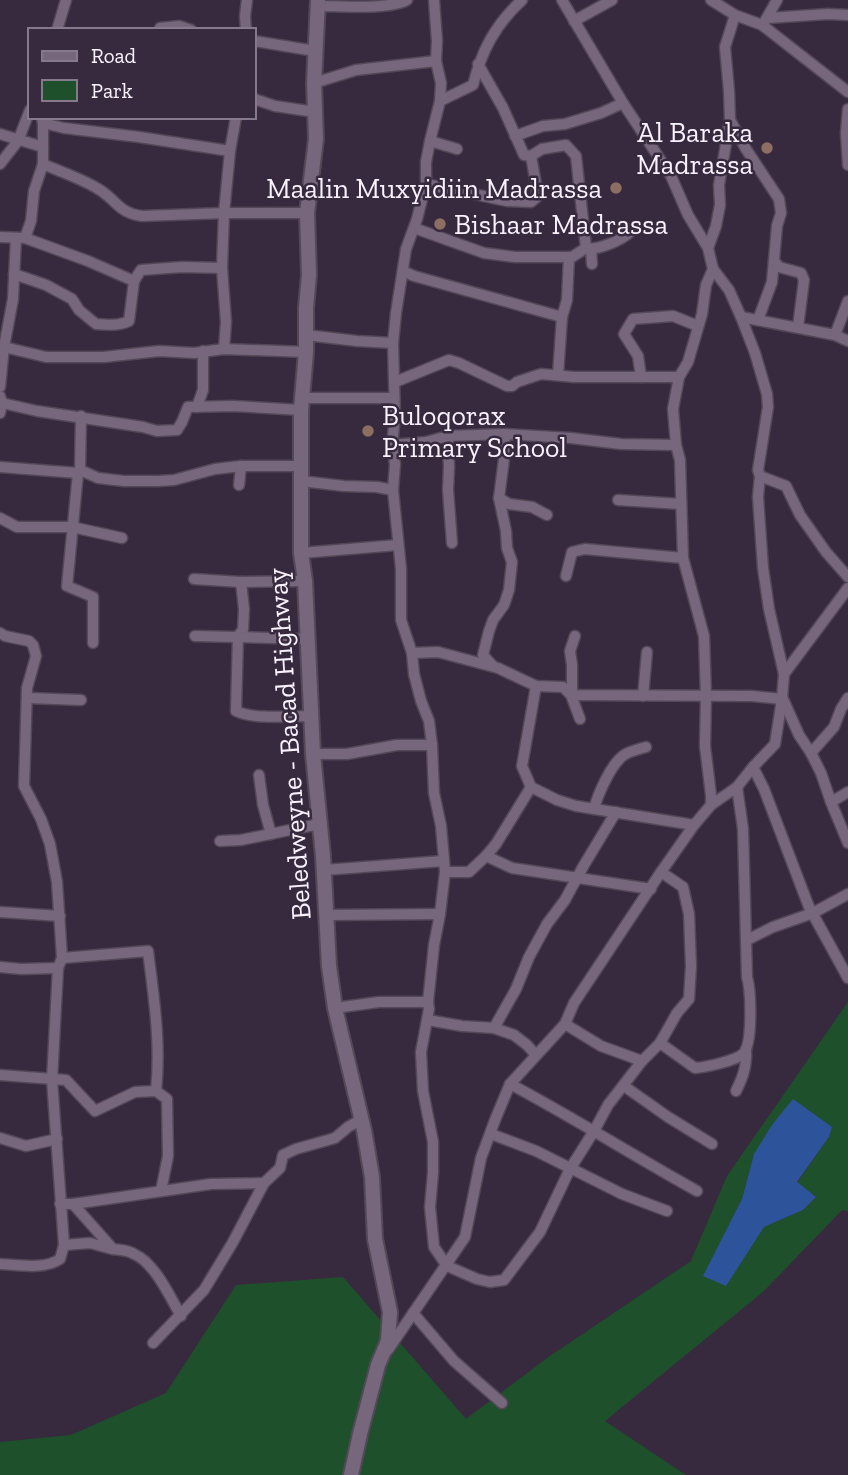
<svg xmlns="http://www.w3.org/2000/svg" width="848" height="1475" font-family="'Zilla Slab',serif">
<rect width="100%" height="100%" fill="#372a3e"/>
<path fill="#1f502c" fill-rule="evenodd" d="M848,1002v209l-6,-1 -78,81 -159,130 81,54h-686v-33l71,-7 95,-42 70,-108 107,-8 123,142 84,-63 141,-95 36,-85zM831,1128l-2,9 -32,46 19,14 -13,13 -39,17 -60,49 38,-77 12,-45z"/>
<path fill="#2d549b" d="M793,1099l39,28 -3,10 -32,45 19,15 -13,13 -39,17 -38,59 -23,-10 39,-77 12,-45 18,-29z"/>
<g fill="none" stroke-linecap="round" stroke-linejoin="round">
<defs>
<g id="street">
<path d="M434,0l3,41 -1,20 5,22 -1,18 -10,40 -4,21v22l-9,35 -11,30 -10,64 -3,30 2,74 -3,28 3,19 -2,26 8,79v51l11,33 2,21 7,27 8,20 3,24 2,48 7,33 4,46 -5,42 -6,31 -6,57 1,7 -8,43 2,39 10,51v31l-3,34 4,40 13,19 30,13 13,3 14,-2 36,-48 30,-63 24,-38 14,-26 34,-44 18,-18 17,-30 12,-14 2,-33 -2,-52 -6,-27 -22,-15"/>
<path d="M711,0l24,15 27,10 86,67"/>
<path d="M318,6c22,0 71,4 89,-6"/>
<path d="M768,18l60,-4 20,1"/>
<path d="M574,21l38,-21"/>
<path d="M765,21l12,-21"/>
<path d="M160,28l19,-2 12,4"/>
<path d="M57,30l9,-30"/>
<path d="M246,30l-1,-14 2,-16"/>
<path d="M254,41l61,10"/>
<path d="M478,64l25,44 21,47 7,1 11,-7 24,-4 10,11 10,92"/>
<path d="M314,83l42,-13 80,-9"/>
<path d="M254,99l21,7 40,6"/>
<path d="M440,101l33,-16c9,-35 22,-60 49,-85"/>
<path d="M848,109l-2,24 2,32"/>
<path d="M730,120l16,29 33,50 2,14 -4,13 -5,56 -14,38"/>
<path d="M43,123l21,5 75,9 91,14"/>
<path d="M0,134l43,13"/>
<path d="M515,136l28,-10 22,-2 36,-11 22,-10"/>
<path d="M430,141l27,8"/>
<path d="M0,164l18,-23 12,-31"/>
<path d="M43,164c18,8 40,15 57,26 17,11 19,23 42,26l82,-3h83"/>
<path d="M426,184l81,17 24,1 6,-5v-7l-6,-34"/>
<path d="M414,228l70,25 31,4h57l14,-9c11,3 36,-8 44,-16"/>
<path d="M0,237l25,1 63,23 46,20"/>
<path d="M25,238l6,-17 3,-30 9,-27v-41l-1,-4"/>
<path d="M708,248l8,-22 4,-21 -1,-20 11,-65 -1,-29 -4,-44 10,-32"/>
<path d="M591,249l1,15"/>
<path d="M774,261l5,6 22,6 3,7 -6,47"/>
<path d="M403,271l11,5 148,41"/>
<path d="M14,274l32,11 26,14 7,11 17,14c11,1 23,2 33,-3l5,-40 7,-11 41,-3 40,1"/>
<path d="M741,317l94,18 13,6"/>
<path d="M306,335l51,6 36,2"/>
<path d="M835,335l13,-34"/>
<path d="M4,347l42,10h58l55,-6 35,2 30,-4 82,3"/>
<path d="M224,349l2,-27 -4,-54 2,-55 6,-62 6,-34"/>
<path d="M558,375l4,-58 5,-17 2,-43"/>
<path d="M641,377l-3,-21 -14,-22 9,-15 40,-3 25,10"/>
<path d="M395,382l54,-22 10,3 48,23h5l5,-4 24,-8 33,3h105"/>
<path d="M0,387l4,-40 9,-48 3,-61"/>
<path d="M0,396l2,7 -2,10"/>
<path d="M302,398h91"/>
<path d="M2,403l35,8 106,16 14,4 20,-1 5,-8 6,-15 45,-1 68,4"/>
<path d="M197,407l6,-17v-39"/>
<path d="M81,416l-1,54 -2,3 -11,113 26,11v46"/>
<path d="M448,436l1,31 -1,23 4,53"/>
<path d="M392,445l34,-3 22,-6 57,-2 66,4 50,6 55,1"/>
<path d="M0,467l78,6"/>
<path d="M80,470l18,8 26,3h35l15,-1 41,-11 26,-3h59"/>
<path d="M760,476l26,10 14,29 26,37 22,25"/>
<path d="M301,481l43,5 33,1 16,3"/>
<path d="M239,485l2,-19"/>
<path d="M499,498l10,6 23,3 15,8"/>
<path d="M618,500l63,4"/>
<path d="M0,518l17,9h55l50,11"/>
<path d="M301,553l97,-8"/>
<path d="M566,576l6,-24 13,-3 98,9"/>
<path d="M194,579l47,3 3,27 -1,21 -5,6 -2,75c19,9 54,5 76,5"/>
<path d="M241,582l64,-1"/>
<path d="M0,633l5,3 24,5 4,4 3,11 -9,32 -3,98 17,33 9,25 7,38 5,76 -4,10 -6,112 12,165"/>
<path d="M195,636l114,3"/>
<path d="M412,653l26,-1 60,16 38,18 27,1 8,8 181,1 30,3"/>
<path d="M493,666l-10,-11 6,-24 4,-11 11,-15 5,-15 3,-28 -5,-14 -1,-17 -7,-33 5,-39 1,-25"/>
<path d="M784,674l64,-86"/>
<path d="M536,686l-14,80 9,21 26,13 19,6 118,19"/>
<path d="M571,695l9,24"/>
<path d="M572,695v-30l-2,-14 5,-15"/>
<path d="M643,696l4,-44"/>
<path d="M28,698l53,2"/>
<path d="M783,699l16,36 12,18 10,20 10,29 17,41"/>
<path d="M811,753l23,-26 7,-18 7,-11"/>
<path d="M313,754h34l50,-9h35"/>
<path d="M753,767l11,22 45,118 39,71"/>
<path d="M259,775l4,30 8,29"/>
<path d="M831,802l17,-10"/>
<path d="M711,805v-10l-6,-49 1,-50 -2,-60 -21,-78 -3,-98 -4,-15 -3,-36 6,-32 9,-15 14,-48 4,-29 7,-16"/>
<path d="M594,809c4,-15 17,-45 30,-54 6,-4 15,-6 22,-8"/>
<path d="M220,841l21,-1 78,-16"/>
<path d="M486,856l26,12 139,21"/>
<path d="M324,870l119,-9"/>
<path d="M445,872h24l17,-16 10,-12 35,-57"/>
<path d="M0,912l60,4"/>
<path d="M326,915l114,-1"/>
<path d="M747,940l26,-13 40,-14 35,-19"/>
<path d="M62,958l86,-7c6,47 13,93 8,140l11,8 1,57 -7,35"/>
<path d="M0,967l21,2 37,-1"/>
<path d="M335,1008l44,-6h49"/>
<path d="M428,1020l34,6 32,2 20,7 13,10 9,10"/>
<path d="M565,1024l36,22 41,15"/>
<path d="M494,1028l22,-39 13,-32 18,-33 18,-24 19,-35 32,-53"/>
<path d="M660,1043l35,25c11,-1 40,-7 48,-14 10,-10 8,-63 4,-77l-4,-148 -6,-42"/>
<path d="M0,1075l66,5 29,31 40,-19 21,-1"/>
<path d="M510,1084c64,34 124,72 187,107"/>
<path d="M624,1086l44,31 44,27"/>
<path d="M736,1091c7,-14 11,-25 10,-42"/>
<path d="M491,1134l45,17 86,43 45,17"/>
<path d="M0,1138l26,8 31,-7"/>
<path d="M60,1204h13l138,-20 53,-1"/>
<path d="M73,1204l40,45c7,1 15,1 21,5 21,9 36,43 47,62"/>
<path d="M0,1264c19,1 44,6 60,-5l4,-14 26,-2 22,6"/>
<path d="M413,1313l41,48 48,42"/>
<path d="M153,1343l51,-53 29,-48 31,-59 16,-15 3,-13 13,-6 39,-11 13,-11 14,-8"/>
<path d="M388,1350l77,-113 16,-79 14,-38 15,-36 55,-60 9,-21 87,-131 33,-47 17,-20 26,-18 16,-20 22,-23 7,-45 2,-25 -15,-65 -6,-41 -5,-71 2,-21 -2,-6 10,-63 -1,-13 -12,-41 -14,-36 -12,-27 -16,-21 -5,-21 -20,-33 -17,-39 -48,-73 -61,-103"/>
</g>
<path id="secondary" d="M318,0l-4,83 2,56 -9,74 2,62 -3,33v44l-5,58v143l4,28 8,173 10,102 6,110 6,42 29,122 8,47 3,62 15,73 -2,29 -10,24 -18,69 -9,41"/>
</defs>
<use href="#street" stroke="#534858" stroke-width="13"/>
<use href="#secondary" stroke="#534858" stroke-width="18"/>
<use href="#street" stroke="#76677d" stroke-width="10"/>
<use href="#secondary" stroke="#76677d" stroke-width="14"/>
</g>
<g fill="#8d6e63" stroke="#372a3e" stroke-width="2.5">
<circle cx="767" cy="148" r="7"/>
<circle cx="616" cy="188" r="7"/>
<circle cx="440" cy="224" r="7"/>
<circle cx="368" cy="431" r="7"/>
</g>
<g text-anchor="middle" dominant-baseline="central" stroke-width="5" stroke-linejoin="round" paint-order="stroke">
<g font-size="28" fill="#f9f1fe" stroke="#372a3e" text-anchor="end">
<text x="753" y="132">Al Baraka<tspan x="753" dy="32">Madrassa</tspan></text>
<text x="602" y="188">Maalin Muxyidiin Madrassa</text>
<text x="454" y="224" text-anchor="start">Bishaar Madrassa</text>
<text x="382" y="415" text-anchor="start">Buloqorax<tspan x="382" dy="32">Primary School</tspan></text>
</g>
<g font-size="28" fill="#f9f1fe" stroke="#372a3e">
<text transform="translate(289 744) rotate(-94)">Beledweyne - Bacad Highway</text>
</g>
</g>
<rect x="28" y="28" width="228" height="91" fill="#372a3e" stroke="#857a8b" stroke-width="2"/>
<rect x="42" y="51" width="35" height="10" fill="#76677d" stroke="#857a8b" stroke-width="2"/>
<text x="91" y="63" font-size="21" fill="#f9f1fe">Road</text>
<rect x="42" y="80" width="35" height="21" fill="#1f502c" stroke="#857a8b" stroke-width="2"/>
<text x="91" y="98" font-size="21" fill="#f9f1fe">Park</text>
</svg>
